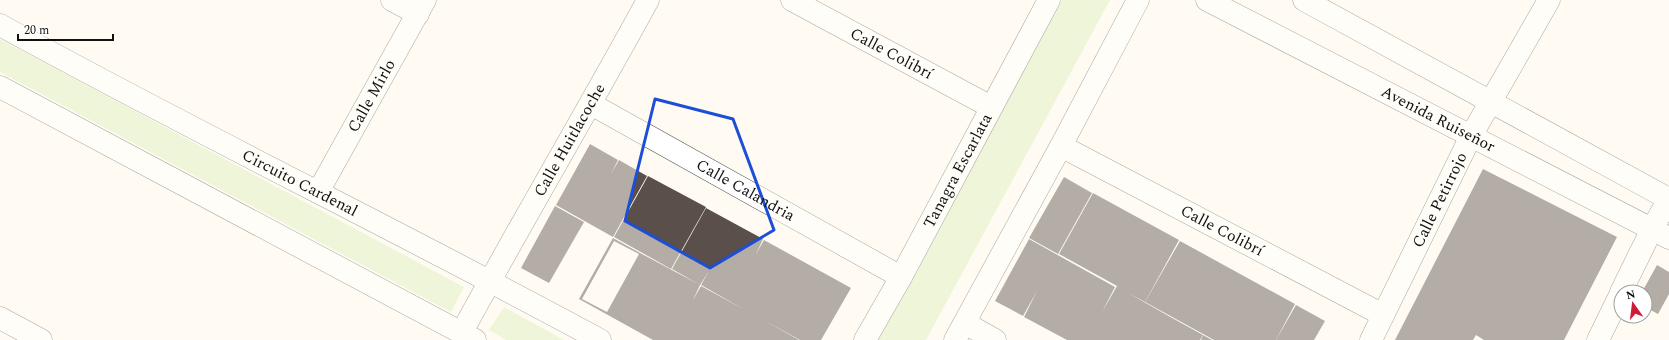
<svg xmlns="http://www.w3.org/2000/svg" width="1669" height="340" font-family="Spectral,serif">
<rect width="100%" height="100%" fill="#fffbf3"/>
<g fill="#daeeb8">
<path d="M1062,0h48l-184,340h-48z"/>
<path d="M0,39l464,248 -13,25 -451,-240z"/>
<path d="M504,307l60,33h-58l-17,-10z"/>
</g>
<g fill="#5a4f4b" fill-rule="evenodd">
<path d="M590,144l28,16 -7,14 8,-14 28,16 -34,61 -57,-32z"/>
<path d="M1483,169l134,68 -53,103h-80l-8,-5 -3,5h-78z"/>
<path d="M648,176l58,31 -35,62 -57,-32z"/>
<path d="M1064,177l28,16 -34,61 -29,-16z"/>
<path d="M1093,193l86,47 -34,62 -17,-9 46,26 -8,14 8,-14 29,16 -3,5h-133l-43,-23 13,-26 -14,25 -28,-15 34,-62 86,48 -13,25 15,-26 -58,-32z"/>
<path d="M555,206l29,16 -35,61 -28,-15z"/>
<path d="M706,208l57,31 -7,15 8,-14 87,48 -30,52h-21l-42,-23 41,23h-146l-74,-41 34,-61 29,16 -14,25 14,-25 58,31 -7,15 8,-14 44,24 -44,-25 8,-14 -9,14 -28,-16zM614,241l25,13 -32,58 -25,-13z"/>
<path d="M1180,241l115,63 -19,36h-62l-69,-38z"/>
<path d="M1657,265l12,7v22l-11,20 -13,-7v-15h-3z"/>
<path d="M1296,305l29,16 -11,19h-38z"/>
<path d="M1203,335l9,5h-11z"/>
</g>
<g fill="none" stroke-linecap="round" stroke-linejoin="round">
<defs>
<g id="minor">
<path d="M392,0l26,14"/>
<path id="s1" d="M792,0l199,107"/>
<path id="s2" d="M1207,0l462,238"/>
<path d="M1304,0l365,199"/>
<path id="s3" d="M0,25c198,109 401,207 600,315"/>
<path d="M0,87l475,253"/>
<path id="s4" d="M591,104l310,173"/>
<path id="s5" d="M1061,146l322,169"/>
<path id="s6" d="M318,192l107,-192"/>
<path d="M1621,292l31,-63 17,-30"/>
<path d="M0,318l41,22"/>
<path d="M965,323l30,17"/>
<path id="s7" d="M462,332c60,-111 125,-220 186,-332"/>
<path id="s8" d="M865,340l36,-63 148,-277"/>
<path d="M955,340l106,-194 77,-146"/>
<path id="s9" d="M1371,340l100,-204 78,-136"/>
<path d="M1598,340l23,-47"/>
</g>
</defs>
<use href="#minor" stroke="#434343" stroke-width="23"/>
<use href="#minor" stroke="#fff" stroke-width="22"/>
</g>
<path d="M0 0H1669V340H0ZM655,99l78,20 41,111 -64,38 -85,-47z" fill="#fffbf3" fill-opacity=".55" fill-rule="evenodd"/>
<path fill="none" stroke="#1d4ed8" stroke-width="3" stroke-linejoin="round" d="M655,99l78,20 41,111 -64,38 -85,-47z"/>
<g text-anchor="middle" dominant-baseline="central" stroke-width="4" stroke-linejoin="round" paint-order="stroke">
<g font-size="16" fill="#101010" stroke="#fff">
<text stroke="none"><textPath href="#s1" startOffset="113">Calle Colibrí</textPath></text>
<text stroke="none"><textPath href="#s6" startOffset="110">Calle Mirlo</textPath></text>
<text stroke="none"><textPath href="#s2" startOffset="260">Avenida Ruiseñor</textPath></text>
<text stroke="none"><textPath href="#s7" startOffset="220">Calle Huitlacoche</textPath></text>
<text stroke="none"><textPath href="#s8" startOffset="193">Tanagra Escarlata</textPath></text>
<text stroke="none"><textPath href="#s3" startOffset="339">Circuito Cardenal</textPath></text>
<text stroke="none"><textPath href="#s4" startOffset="177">Calle Calandria</textPath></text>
<text stroke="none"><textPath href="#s9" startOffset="156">Calle Petirrojo</textPath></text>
<text stroke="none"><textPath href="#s5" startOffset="182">Calle Colibrí</textPath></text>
</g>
</g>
<g transform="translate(1633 304) rotate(346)"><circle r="19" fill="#ffffff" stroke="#9f9f9f"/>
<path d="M0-3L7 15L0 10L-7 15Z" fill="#cd1b39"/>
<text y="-6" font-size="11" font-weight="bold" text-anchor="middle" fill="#101010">N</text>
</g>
<path d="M18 34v6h95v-6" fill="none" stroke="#101010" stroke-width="2"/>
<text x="24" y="34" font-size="12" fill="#101010" stroke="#ffffff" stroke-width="3" paint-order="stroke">20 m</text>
</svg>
